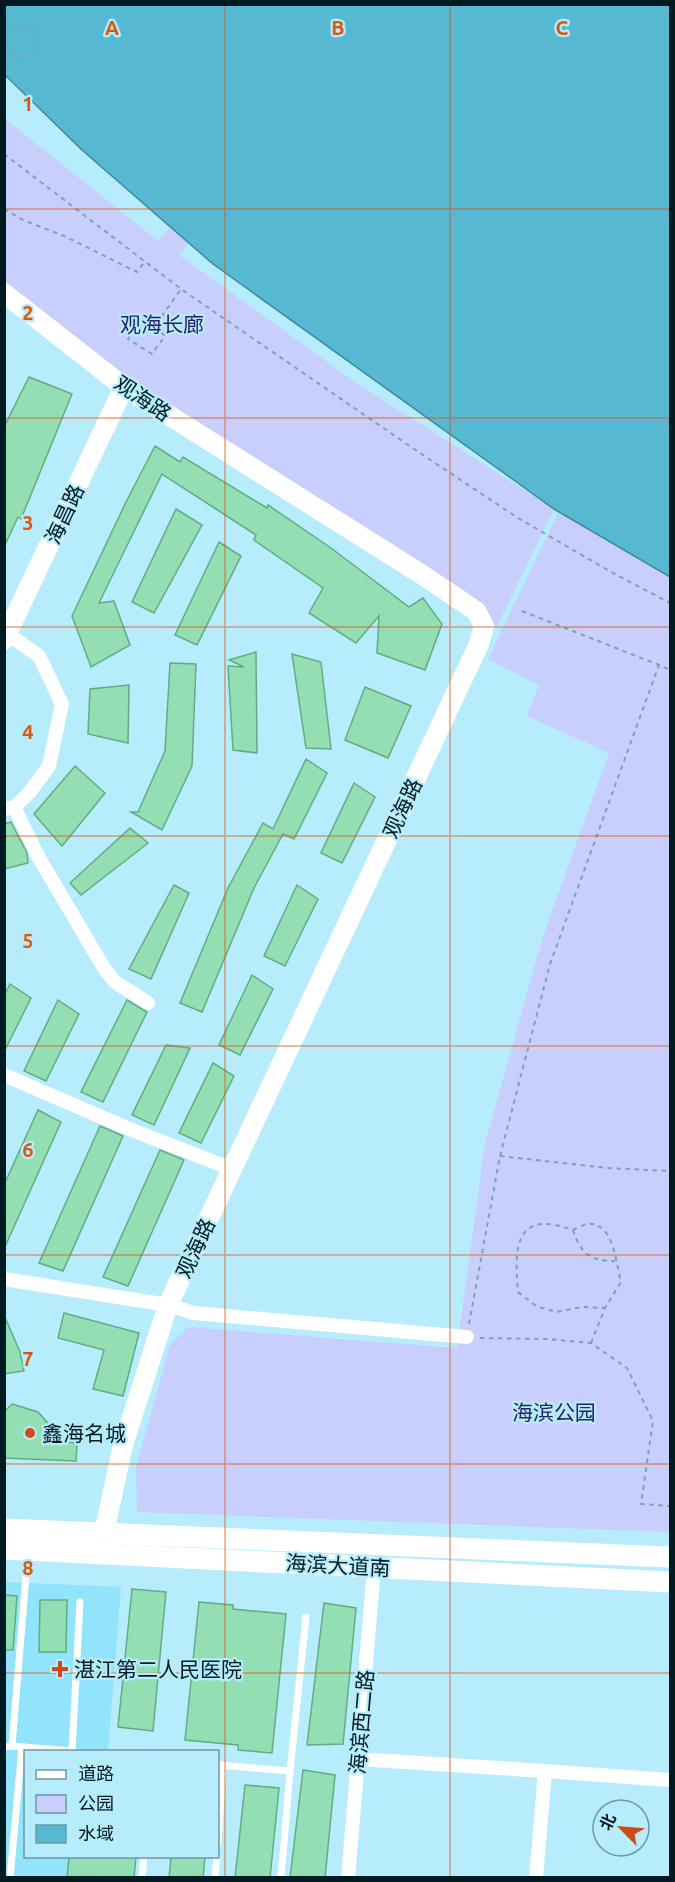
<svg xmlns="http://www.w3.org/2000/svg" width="675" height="1882" font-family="Ubuntu,'Noto Sans SC',sans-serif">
<rect width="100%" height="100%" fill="#b7ecfd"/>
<path fill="#92e4fc" d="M5,1582l116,5 -13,164 -82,1v104l74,1 -2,20 -93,1z"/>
<g fill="#c8cffc">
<path d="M4,118l154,123 12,-13 19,15 -10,12 176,127 199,127 -57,117 -26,-13 -347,-236 -119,-95z"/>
<path d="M558,513l112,58v961l-533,-20 -1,-45 34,-122 18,-18 269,21 28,-204 57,-205 67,-186 -82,-37 12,-31 -51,-26z"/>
</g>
<path fill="#57b8d2" stroke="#3d899d" stroke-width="1.5" d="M4,5h666v572l-116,-68 -341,-245 -131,-114 -77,-75z"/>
<g fill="#93dfb3" stroke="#61ad83" stroke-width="1.5">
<path d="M29,377l43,17 -51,125 -3,-2 -14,30v-120z"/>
<path d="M155,446l25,16 3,-5 84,51 1,-3 63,43 78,59 14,-9 19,26 -17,46 -48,-17 2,-37 -23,27 -47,-30 14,-25 -69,-48 2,-5 -94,-61 -63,129 15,-2 16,44 -39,22 -19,-51 54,-114z"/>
<path d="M176,509l26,16 -48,88 -22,-11z"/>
<path d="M219,542l22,14 -44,89 -22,-10z"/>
<path d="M256,652l1,101 -24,-3 -5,-84 16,1 -15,-7z"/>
<path d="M292,654l29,8 10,87 -25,-1z"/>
<path d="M170,663l26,1 -4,102 -30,64 -31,-18h7l27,-61z"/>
<path d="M129,685l-1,58 -40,-9 2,-45z"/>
<path d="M365,687l46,19 -23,52 -43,-18z"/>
<path d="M306,759l21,14 -33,66 -11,-5 -29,54 -52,124 -22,-9 48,-115 35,-65 10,6z"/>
<path d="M75,766l30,27 -43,53 -28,-32z"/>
<path d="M354,783l21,14 -33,66 -21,-10z"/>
<path d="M11,822l16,31 1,10 -24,6v-45z"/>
<path d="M130,828l18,15 -67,52 -11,-12z"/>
<path d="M174,885l15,8 -38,86 -22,-10z"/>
<path d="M297,885l21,14 -33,67 -21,-10z"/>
<path d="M252,975l21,14 -33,66 -21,-10z"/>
<path d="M10,984l21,14 -27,54v-56z"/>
<path d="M58,1000l21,14 -33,67 -22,-10z"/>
<path d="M127,1000l20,12 -44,90 -22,-10z"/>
<path d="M166,1045l24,3 -36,77 -22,-10z"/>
<path d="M213,1063l21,13 -33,67 -22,-10z"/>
<path d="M38,1110l23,12 -57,127v-64z"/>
<path d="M100,1126l23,10 -60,135 -24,-8z"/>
<path d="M160,1150l24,10 -56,126 -25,-9z"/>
<path d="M64,1313l75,20 -16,63 -30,-7 11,-39 -46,-12z"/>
<path d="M4,1315l16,37 4,19 -20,3z"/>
<path d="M12,1404l26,8 25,28 14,4 -1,17 -72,-3v-46z"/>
<path d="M132,1589l34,3 -13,139 -35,-4z"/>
<path d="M4,1595l13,1 -4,54h-9z"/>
<path d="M40,1600h27l-1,52h-27z"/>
<path d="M199,1602l34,3v4l53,5 -14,139 -34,-3v-5l-53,-5z"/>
<path d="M324,1603l32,5 -13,136 -36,1z"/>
<path d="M303,1770l32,5 -10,103h-35z"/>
<path d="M245,1785l34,3 -9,90h-35z"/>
<path d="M69,1857h67l-2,21h-67z"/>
<path d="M171,1857h34l-2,21h-34z"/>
</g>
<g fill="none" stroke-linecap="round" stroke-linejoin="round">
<g stroke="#79a5b3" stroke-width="2" stroke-dasharray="4.5 4.5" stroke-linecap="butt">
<path d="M4,34c10,-11 21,-13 33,-5l3,15 -6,10 -14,4 -13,-10 -3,-13"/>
<path d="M4,154l177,135 230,158 107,71 95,55 57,30"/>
<path d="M4,209l19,11 41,16 73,36 8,-11"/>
<path d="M155,326l10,10 -13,18 -24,-15 13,-21 14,8 26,-37"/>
<path d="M522,611l137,54"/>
<path d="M500,1156l50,-192 109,-299 11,5"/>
<path d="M573,1230c8,24 17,31 42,31"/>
<path d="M469,1324l31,-168 108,12 62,3"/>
<path d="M480,1338l67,1 44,4 36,25 26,53 -12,83 29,2"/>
<path d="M591,1343l14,-35 16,-26c-5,-18 -7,-61 -34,-58 -4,1 -10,4 -14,6 -58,-21 -59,16 -55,62l18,14 20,6 26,-5 23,1"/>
</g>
<g stroke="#fff" stroke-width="7">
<path d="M12,1746l16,-195"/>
<path d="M4,1747l8,-1 60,5 8,-149"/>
<path d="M218,1765l72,6 16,-154"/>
<path d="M218,1844l5,-79"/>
<path d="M10,1878l12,-131"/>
<path d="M142,1878l2,-22"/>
<path d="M215,1878l2,-22"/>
<path d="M281,1878l9,-107"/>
</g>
<g stroke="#fff" stroke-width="14">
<path d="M14,807l25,51 65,110 11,14 33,21"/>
<path d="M4,809l10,-2 15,-14 20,-27 13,-62 -23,-48 -31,-22"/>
<path d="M4,1075l123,53 105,41"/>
<path d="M4,1279l164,26 26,8 273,24"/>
<path d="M358,1759l187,12 -9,107"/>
<path d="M545,1771l125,9"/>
<path d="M348,1878l26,-311"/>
</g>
<g stroke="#fff" stroke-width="20">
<path d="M4,293l120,94 297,187 55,37 8,15 -5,18 -311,661 -45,140 -19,88"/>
<path d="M4,640l120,-253"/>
</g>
<g stroke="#fff" stroke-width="21">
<path d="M4,1529l666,28"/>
<path d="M4,1549l666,33"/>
</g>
</g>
<path fill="none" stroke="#dc560d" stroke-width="1.5" stroke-opacity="0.55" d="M225,4v1874M450,4v1874M4,209h666M4,418h666M4,627h666M4,836h666M4,1046h666M4,1255h666M4,1464h666M4,1673h666"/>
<g fill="#d04916" stroke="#b7ecfd" stroke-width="2">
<circle cx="30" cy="1433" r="6"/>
<path d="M57 1660h6v6h6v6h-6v6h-6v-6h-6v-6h6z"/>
</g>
<g text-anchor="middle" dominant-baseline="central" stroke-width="4.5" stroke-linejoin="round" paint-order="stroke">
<g font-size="21" fill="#26216e" stroke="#b7ecfd">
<text x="162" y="324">观海长廊</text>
<text x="554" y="1412">海滨公园</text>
</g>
<g font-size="21" fill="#001a21" stroke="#b7ecfd">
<text transform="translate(143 398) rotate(34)">观海路</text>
<text transform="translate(64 514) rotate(-65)">海昌路</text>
<text transform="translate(402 808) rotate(-65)">观海路</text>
<text transform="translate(195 1248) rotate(-65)">观海路</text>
<text transform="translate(338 1565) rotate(3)">海滨大道南</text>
<text transform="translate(361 1722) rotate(-85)">海滨西二路</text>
</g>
<g font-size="21" fill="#001a21" stroke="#b7ecfd" text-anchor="start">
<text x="42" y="1433">鑫海名城</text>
<text x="74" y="1669">湛江第二人民医院</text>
</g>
</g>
<g font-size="20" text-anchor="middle" font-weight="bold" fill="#dc560d" stroke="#b7ecfd" stroke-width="4.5" stroke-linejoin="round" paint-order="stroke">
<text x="112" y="35">A</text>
<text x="338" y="35">B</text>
<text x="562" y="35">C</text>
<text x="28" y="111">1</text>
<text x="28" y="320">2</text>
<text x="28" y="530">3</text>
<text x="28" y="739">4</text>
<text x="28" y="948">5</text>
<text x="28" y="1157">6</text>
<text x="28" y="1366">7</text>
<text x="28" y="1575">8</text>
</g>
<rect width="675" height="1882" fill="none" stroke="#001a21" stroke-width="12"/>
<rect x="24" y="1750" width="195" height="108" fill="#b7ecfd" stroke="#6e98a5" stroke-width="1.5"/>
<rect x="36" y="1770" width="30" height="9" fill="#ffffff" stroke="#6e98a5" stroke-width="1.5"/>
<text x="78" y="1780" font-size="18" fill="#001a21">道路</text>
<rect x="36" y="1795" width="30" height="18" fill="#c8cffc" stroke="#6e98a5" stroke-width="1.5"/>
<text x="78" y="1810" font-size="18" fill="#001a21">公园</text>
<rect x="36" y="1825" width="30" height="18" fill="#57b8d2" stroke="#6e98a5" stroke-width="1.5"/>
<text x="78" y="1840" font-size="18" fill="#001a21">水域</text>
<g transform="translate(621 1828) rotate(295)"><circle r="28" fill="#b7ecfd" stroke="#6e98a5" stroke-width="1.5"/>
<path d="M0-4.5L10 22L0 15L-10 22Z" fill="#d04916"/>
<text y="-9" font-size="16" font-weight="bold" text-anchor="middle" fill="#001a21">北</text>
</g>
</svg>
